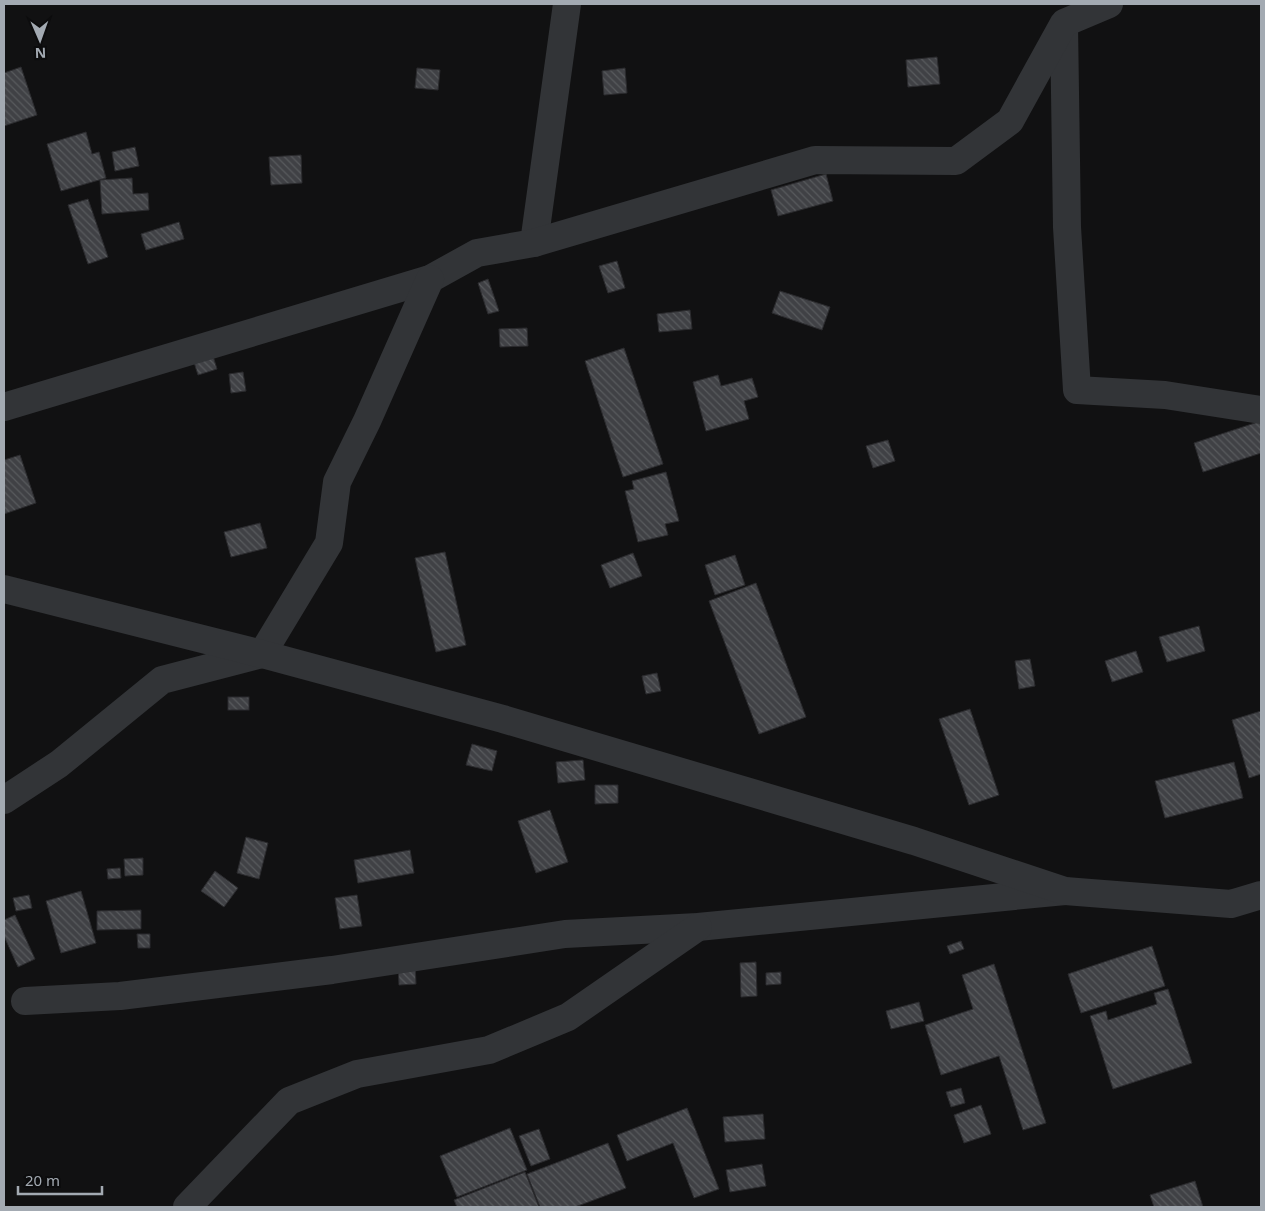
<svg xmlns="http://www.w3.org/2000/svg" width="1265" height="1211" font-family="'Noto Sans',sans-serif">
<defs>
<pattern id="building-back-hatch" width="6" height="6" patternUnits="userSpaceOnUse" patternTransform="scale(1.25)"><rect width="6" height="6" fill="#404145"/><path d="M-1 5l2 2M0 0l6 6M5-1l2 2" fill="none" stroke="#585a5d"/></pattern>
</defs>
<rect width="100%" height="100%" fill="#111112"/>
<g fill="url(#building-back-hatch)" stroke="#2b2b2e">
<path d="M937,57l3,27 -32,3 -2,-27z"/>
<path d="M21,67l16,48 -33,11v-53z"/>
<path d="M417,68l23,2 -2,20 -23,-2z"/>
<path d="M625,68l2,25 -23,2 -2,-24z"/>
<path d="M86,132l6,22 7,-2 7,26 -45,13 -14,-47z"/>
<path d="M135,147l4,19 -24,5 -3,-19z"/>
<path d="M301,155l1,28 -31,2 -2,-28z"/>
<path d="M826,174l7,27 -55,15 -7,-26z"/>
<path d="M132,178l1,16 15,-1 1,17 -47,4 -2,-34z"/>
<path d="M88,199l20,58 -20,7 -20,-59z"/>
<path d="M179,222l5,17 -38,11 -5,-16z"/>
<path d="M617,261l8,27 -17,5 -9,-27z"/>
<path d="M488,279l11,32 -11,3 -10,-31z"/>
<path d="M780,291l50,16 -8,23 -50,-17z"/>
<path d="M690,310l2,19 -33,3 -2,-18z"/>
<path d="M527,328l1,18 -28,1 -1,-18z"/>
<path d="M624,348l39,116 -40,13 -38,-116z"/>
<path d="M212,353l5,16 -19,6 -5,-16z"/>
<path d="M243,372l3,19 -15,2 -2,-19z"/>
<path d="M718,375l3,11 31,-8 6,19 -14,4 5,18 -43,12 -13,-49z"/>
<path d="M1261,421v32l-58,19 -9,-29z"/>
<path d="M888,440l7,21 -22,7 -7,-22z"/>
<path d="M20,455l16,48 -32,11v-54z"/>
<path d="M666,472l13,49 -14,3 3,11 -30,7 -13,-51 9,-2 -2,-8z"/>
<path d="M260,523l7,25 -36,9 -7,-25z"/>
<path d="M445,552l21,93 -30,7 -21,-94z"/>
<path d="M633,553l9,23 -32,12 -9,-23z"/>
<path d="M735,555l10,30 -30,10 -10,-30z"/>
<path d="M756,583l50,134 -47,17 -50,-133z"/>
<path d="M1199,626l6,25 -38,11 -8,-25z"/>
<path d="M1136,651l7,21 -31,10 -7,-21z"/>
<path d="M1030,659l5,27 -16,3 -4,-28z"/>
<path d="M657,673l4,18 -15,3 -4,-18z"/>
<rect x="228" y="697" width="21" height="13"/>
<path d="M970,709l29,86 -30,10 -30,-86z"/>
<path d="M1261,711v63l-12,4 -17,-58z"/>
<path d="M472,744l25,7 -5,20 -26,-6z"/>
<path d="M583,760l2,20 -27,3 -2,-21z"/>
<path d="M1234,762l9,36 -78,20 -10,-37z"/>
<path d="M595,785h23v18l-23,1z"/>
<path d="M550,810l18,52 -32,11 -18,-52z"/>
<path d="M246,837l22,6 -9,36 -22,-6z"/>
<path d="M410,850l4,23 -56,10 -4,-23z"/>
<path d="M143,858v17l-18,1 -1,-17z"/>
<path d="M120,868l1,10 -13,1 -1,-10z"/>
<path d="M215,871l23,17 -14,19 -23,-16z"/>
<path d="M81,891l15,52 -35,10 -15,-52z"/>
<path d="M29,895l3,13 -16,3 -3,-13z"/>
<path d="M357,895l5,31 -22,3 -5,-31z"/>
<path d="M141,910v19l-44,1v-19z"/>
<path d="M15,915l20,44 -17,8 -14,-31v-16z"/>
<path d="M137,934h13v14h-12z"/>
<path d="M961,941l3,8 -14,5 -3,-8z"/>
<path d="M1152,946l13,40 -84,27 -13,-39z"/>
<path d="M415,962l1,22 -17,1 -1,-22z"/>
<path d="M756,962l1,34 -16,1 -1,-34z"/>
<path d="M994,964l52,159 -23,7 -24,-74 -58,19 -16,-50 48,-16 -11,-34z"/>
<path d="M781,972v12l-15,1v-12z"/>
<path d="M1168,989l24,74 -79,26 -23,-73 16,-5 2,9 49,-16 -3,-11z"/>
<path d="M919,1002l5,19 -33,8 -5,-18z"/>
<path d="M961,1088l4,15 -14,4 -5,-15z"/>
<path d="M981,1105l10,29 -27,9 -10,-28z"/>
<path d="M687,1108l32,81 -25,9 -21,-55 -46,18 -10,-26z"/>
<path d="M763,1114l2,25 -40,3 -2,-25z"/>
<path d="M510,1128l17,42 -70,27 -17,-41z"/>
<path d="M539,1129l11,30 -19,7 -12,-30z"/>
<path d="M608,1143l18,45 -51,19h-35l-13,-33z"/>
<path d="M762,1164l4,22 -36,6 -4,-22z"/>
<path d="M525,1172l14,35h-82l-3,-7z"/>
<path d="M1195,1181l8,26h-49l-4,-12z"/>
</g>
<g fill="none" stroke-linecap="round" stroke-linejoin="round">
<g stroke="#323437" stroke-width="28">
<path d="M1064,25l3,202 10,163 88,5 96,15"/>
<path d="M534,243l33,-239"/>
<path d="M4,407l426,-128 47,-26 57,-10 281,-83 141,1 54,-40 54,-98 45,-19"/>
<path d="M4,800l55,-36 103,-84 100,-26 67,-111 8,-61 30,-61 63,-142"/>
<path d="M25,1001l95,-5 212,-26 233,-36 133,-7 367,-36"/>
<path d="M187,1207l102,-106 68,-27 132,-24 79,-33 130,-90"/>
</g>
<path stroke="#323437" stroke-width="28" d="M4,589l258,65 241,65 411,122 151,50 166,13 30,-9"/>
</g>
<rect width="1265" height="1211" fill="none" stroke="#a3aab2" stroke-width="10"/>
<g transform="translate(40 40) rotate(178)" stroke="#0c0c0d" stroke-width="4" paint-order="stroke">
<path d="M0-4L9 19L0 12L-9 19Z" fill="#a3aab2"/>
<text y="-8" font-size="14" font-weight="bold" text-anchor="middle" fill="#a3aab2">N</text>
</g>
<path d="M18 1186v8h84v-8" fill="none" stroke="#a3aab2" stroke-width="2.5"/>
<text x="25" y="1186" font-size="15" fill="#a3aab2" stroke="#0c0c0d" stroke-width="4" paint-order="stroke">20 m</text>
</svg>
